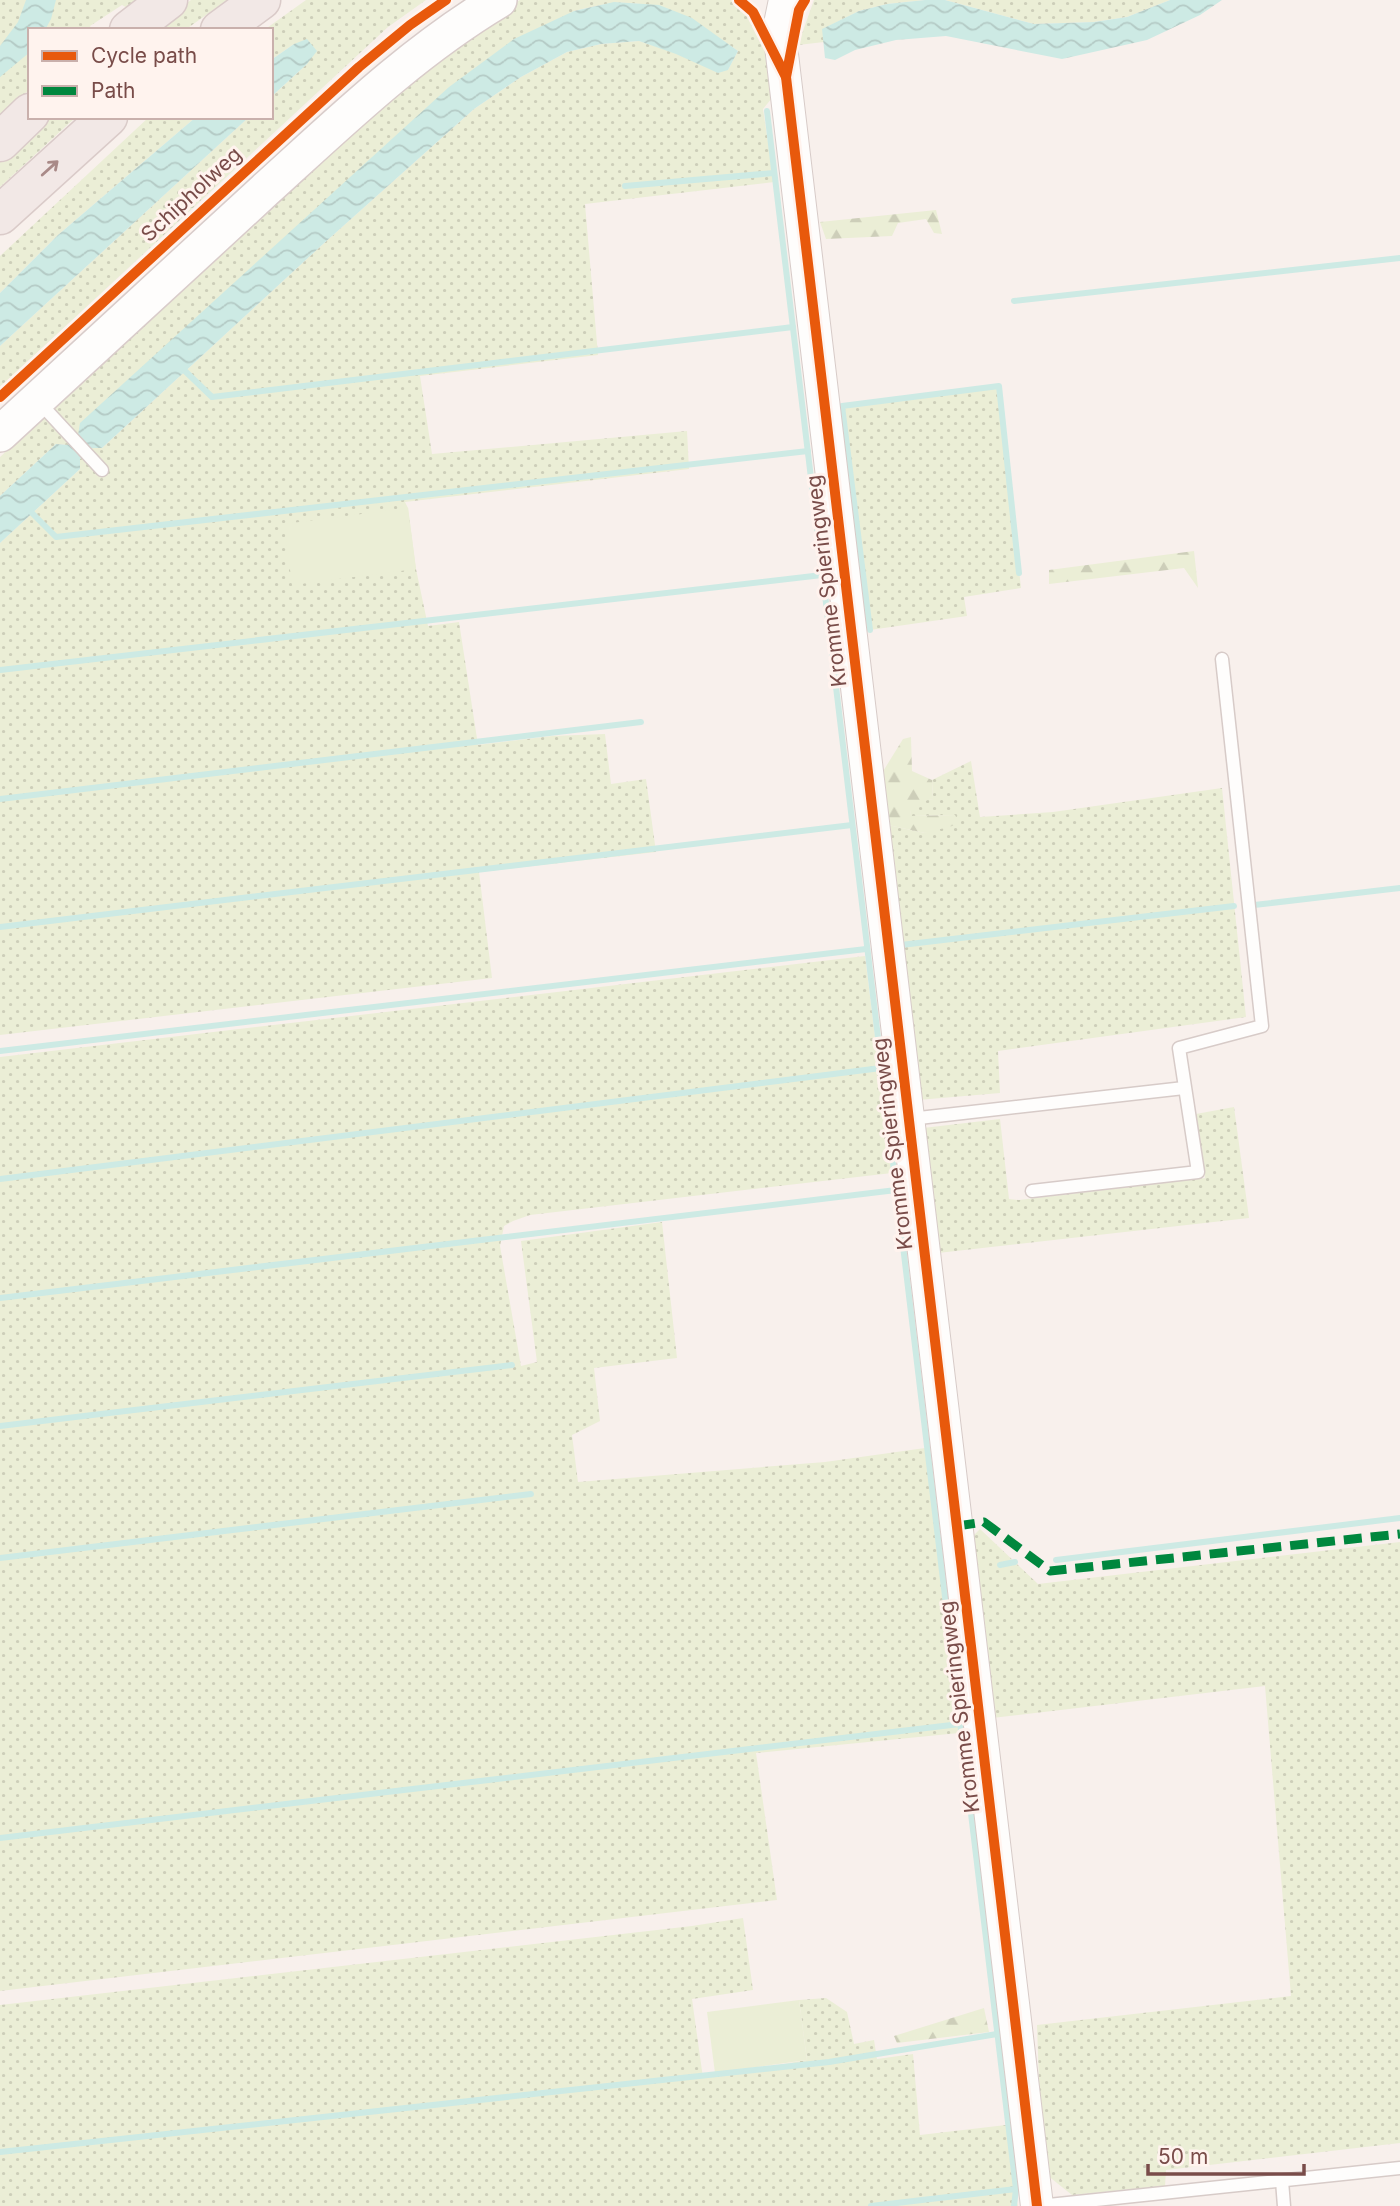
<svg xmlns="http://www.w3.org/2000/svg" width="1400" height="2206" font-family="Inter,sans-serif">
<defs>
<pattern id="grass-dots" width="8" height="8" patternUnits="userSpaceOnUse" patternTransform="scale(1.75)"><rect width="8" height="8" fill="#ebeed6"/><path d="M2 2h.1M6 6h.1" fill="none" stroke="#cdceb9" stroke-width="1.8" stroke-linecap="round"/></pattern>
<pattern id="forest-firs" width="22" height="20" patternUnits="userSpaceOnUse" patternTransform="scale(1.75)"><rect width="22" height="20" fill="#ebeed6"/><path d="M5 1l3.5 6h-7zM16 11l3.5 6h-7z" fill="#cdceb9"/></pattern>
<pattern id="water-waves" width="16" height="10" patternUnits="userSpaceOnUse" patternTransform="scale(1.75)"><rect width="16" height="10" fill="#cdeae4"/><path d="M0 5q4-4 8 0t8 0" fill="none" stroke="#b4cac5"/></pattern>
</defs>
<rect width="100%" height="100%" fill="#f8f0ec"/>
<g fill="url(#grass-dots)">
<path d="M0,0h145l-14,10 -9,-5 -32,21 2,4h-62v59l-30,26z"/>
<path d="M191,0h36l-42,30h-34z"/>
<path d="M306,0h120l-38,27 -388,360v-41l249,-229h22v-20l36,-33 -13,-20 -23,16v-30h-7z"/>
<path d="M520,0h213c34,27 35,58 39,98l-9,11 11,73 -189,22 13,151 -178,21 12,78 255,-23 2,38 -284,33 3,6 8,61 12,57 31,-4 19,123 74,-9 53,-2 6,50 35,-5 10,73 -177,20 13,106 -492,57v-492l80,-74v-10l10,-11h12l220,-203 152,-136 47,-32 46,-25 34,-8 38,-3 89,29 10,-19c-39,-28 -75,-51 -126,-48 -13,2 -26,5 -38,8l-506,434 -12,-1 -56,52v-39l381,-357 90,-71z"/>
<path d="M814,0h111l-38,4 -28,7 -36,18 1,13 -26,3z"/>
<path d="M945,0h225l-43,17 -33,5 -60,2z"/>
<path d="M45,117h31l-76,70v-25z"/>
<path d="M149,117h47l-138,118 -58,58v-37z"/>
<path d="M999,386l22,202 -57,9 3,19 -97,14 -28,-224z"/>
<path d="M971,761l9,56 73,-5 169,-24 24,229 -248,34 2,42 -82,7 -30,-275 37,8 30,-18 -44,1 -2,-13 24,-4 -1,-19z"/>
<path d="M865,956l27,217 -362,42 -17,6 -9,5 -4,20 21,120 16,-4 -16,-121 141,-19 15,136 -83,10 6,53 -28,14 6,47 247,-20 100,-14 34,285 -203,20 21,147 -777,91v-934z"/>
<path d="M1234,1107l15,111 -311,35 -15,-125 77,-9 9,80 10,1 186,-22 -9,-64z"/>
<path d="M980,1529l58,55 362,-42v601l-234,27 -1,16 -93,9 -30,-24 -5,-146 254,-29 -26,-310 -273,32 -19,-182z"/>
<path d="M743,1918l10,72 -61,9 11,79 104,-18 -8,-60 27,-2 21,14 7,32 20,-4 3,19 36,-5 7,81 86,-10 9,71 3,10h-1018v-201l692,-79z"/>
</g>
<g fill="url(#forest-firs)">
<path d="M936,210l6,24 -8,-1 -8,-14 -28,4 -6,13 -66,3 -6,-17z"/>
<path d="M1194,551l4,37 -14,-20 -135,16v-14z"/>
<path d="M911,737l1,34 20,9 1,19 -23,5 1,12 44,-1 5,9 -35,9 -37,-8 -6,-52 21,-34z"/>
<path d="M984,2008l5,24 -92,11 -3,-7z"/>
</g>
<g fill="#ebeed6">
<path d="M408,508l8,61 -124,16 -8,-61z"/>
<path d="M799,2000l8,60 -92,13 -8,-61z"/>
</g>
<g fill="url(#water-waves)">
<path d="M26,0h30l-5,19 -6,11h-15v22l-30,25v-31l18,-24z"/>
<path d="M925,0h20l89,24 60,-2 33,-5 43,-17h52l-22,15 -53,25 -85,19 -116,-23 -50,4 -41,10 -20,10 -10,-2 -3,-29 37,-18 28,-7z"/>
<path d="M614,2l45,3 33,13 46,33 -10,19 -10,3 -42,-19 -37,-13 -38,3 -34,8 -46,25 -47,32 -152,136 -220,203h-12l-10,11v10l-80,74v-47l56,-52 12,1 10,-10 2,-12 369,-336 65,-48 60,-28z"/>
<path d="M307,39l10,12 -10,13 -36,33v-37l23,-16z"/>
<path d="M196,117h53l-249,229v-53l58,-58z"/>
</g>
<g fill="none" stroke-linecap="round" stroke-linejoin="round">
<g stroke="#cdeae4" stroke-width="6">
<path d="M767,111l249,2078 -2,17"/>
<path d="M625,186l149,-13"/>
<path d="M1014,301l386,-43"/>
<path d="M185,371l27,26 581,-70"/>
<path d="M32,513l24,24 752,-86"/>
<path d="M870,630l-28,-224 157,-20 20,187"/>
<path d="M0,670l822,-95"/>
<path d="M0,799l641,-77"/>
<path d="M1254,905l146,-17"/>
<path d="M0,927l852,-102"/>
<path d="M901,949v-4l333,-39"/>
<path d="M0,1051l866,-102"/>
<path d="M0,1179l881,-111"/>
<path d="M0,1298l896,-108"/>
<path d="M0,1426l512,-61"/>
<path d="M0,1558l531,-64"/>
<path d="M1056,1560l344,-42"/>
<path d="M1000,1565l15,-3"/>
<path d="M0,1838l960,-114"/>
<path d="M0,2152l829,-90 168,-28"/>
<path d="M871,2206l145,-17"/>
</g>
<defs>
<g id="service">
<path d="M38,401l64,69"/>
<path d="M910,1119l274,-31"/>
<path d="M1032,1191l166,-19 -19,-124 83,-22 -40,-367"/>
<path d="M1282,2181l2,25"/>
<path d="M1039,2206l361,-38"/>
</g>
<path id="tertiary" d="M785,0l-6,29 258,2177"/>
<path id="secondary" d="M0,434c88,-81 177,-163 265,-244 75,-68 147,-138 234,-190"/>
<g id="trunk">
<path d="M129,30l39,-30"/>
<path d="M220,30l41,-30"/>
<path d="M0,142l30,-29"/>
<path d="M0,215l108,-98"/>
</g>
</defs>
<use href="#service" stroke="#d7cbc8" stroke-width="15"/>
<use href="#tertiary" stroke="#d7cbc8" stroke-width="34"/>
<use href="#secondary" stroke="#d9ccca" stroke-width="38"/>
<use href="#trunk" stroke="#dacbc9" stroke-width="41"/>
<use href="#service" stroke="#fefdfc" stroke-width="12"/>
<use href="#tertiary" stroke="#fefdfc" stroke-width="32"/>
<use href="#secondary" stroke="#fefdfc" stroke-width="35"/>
<use href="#trunk" stroke="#f2e8e6" stroke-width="38"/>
<path stroke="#00873e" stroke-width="9" stroke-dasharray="18 9" stroke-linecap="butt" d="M957,1526l27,-4 66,49 350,-37"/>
<defs>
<g id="cycleway">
<path d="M739,0l14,12 33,65"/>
<path d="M805,0l-6,10 -13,67 251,2129"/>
<path d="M0,397l359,-330 51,-42 36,-25"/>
</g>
</defs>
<use href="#cycleway" stroke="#fff3ee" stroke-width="15"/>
<use href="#cycleway" stroke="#e8590c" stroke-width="10"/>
</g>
<defs><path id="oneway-shaft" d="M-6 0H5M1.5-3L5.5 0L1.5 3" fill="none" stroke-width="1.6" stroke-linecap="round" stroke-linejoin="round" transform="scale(1.75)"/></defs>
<use stroke="#a98a88" href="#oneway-shaft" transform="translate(50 168) rotate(-42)"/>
<g text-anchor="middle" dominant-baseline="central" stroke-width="6" stroke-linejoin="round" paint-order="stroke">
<g font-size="21" fill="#794c49" stroke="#fff3ee">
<text transform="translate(191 194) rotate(-43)">Schipholweg</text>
<text transform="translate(826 581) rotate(-97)">Kromme Spieringweg</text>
<text transform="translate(892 1144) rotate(-97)">Kromme Spieringweg</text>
<text transform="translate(959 1707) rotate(-97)">Kromme Spieringweg</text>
</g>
</g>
<rect x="28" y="28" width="245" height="91" fill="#fff3ee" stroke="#c9b0ac" stroke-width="2"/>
<rect x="42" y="51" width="35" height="10" fill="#e8590c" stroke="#c9b0ac" stroke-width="2"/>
<text x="91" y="63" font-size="21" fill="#794c49">Cycle path</text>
<rect x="42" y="86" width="35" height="10" fill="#00873e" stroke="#c9b0ac" stroke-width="2"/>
<text x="91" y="98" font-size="21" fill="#794c49">Path</text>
<path d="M1148 2164v10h156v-10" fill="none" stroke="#794c49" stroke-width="3.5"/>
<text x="1158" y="2164" font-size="21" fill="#794c49" stroke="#fff3ee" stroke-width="5" paint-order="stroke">50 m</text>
</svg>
